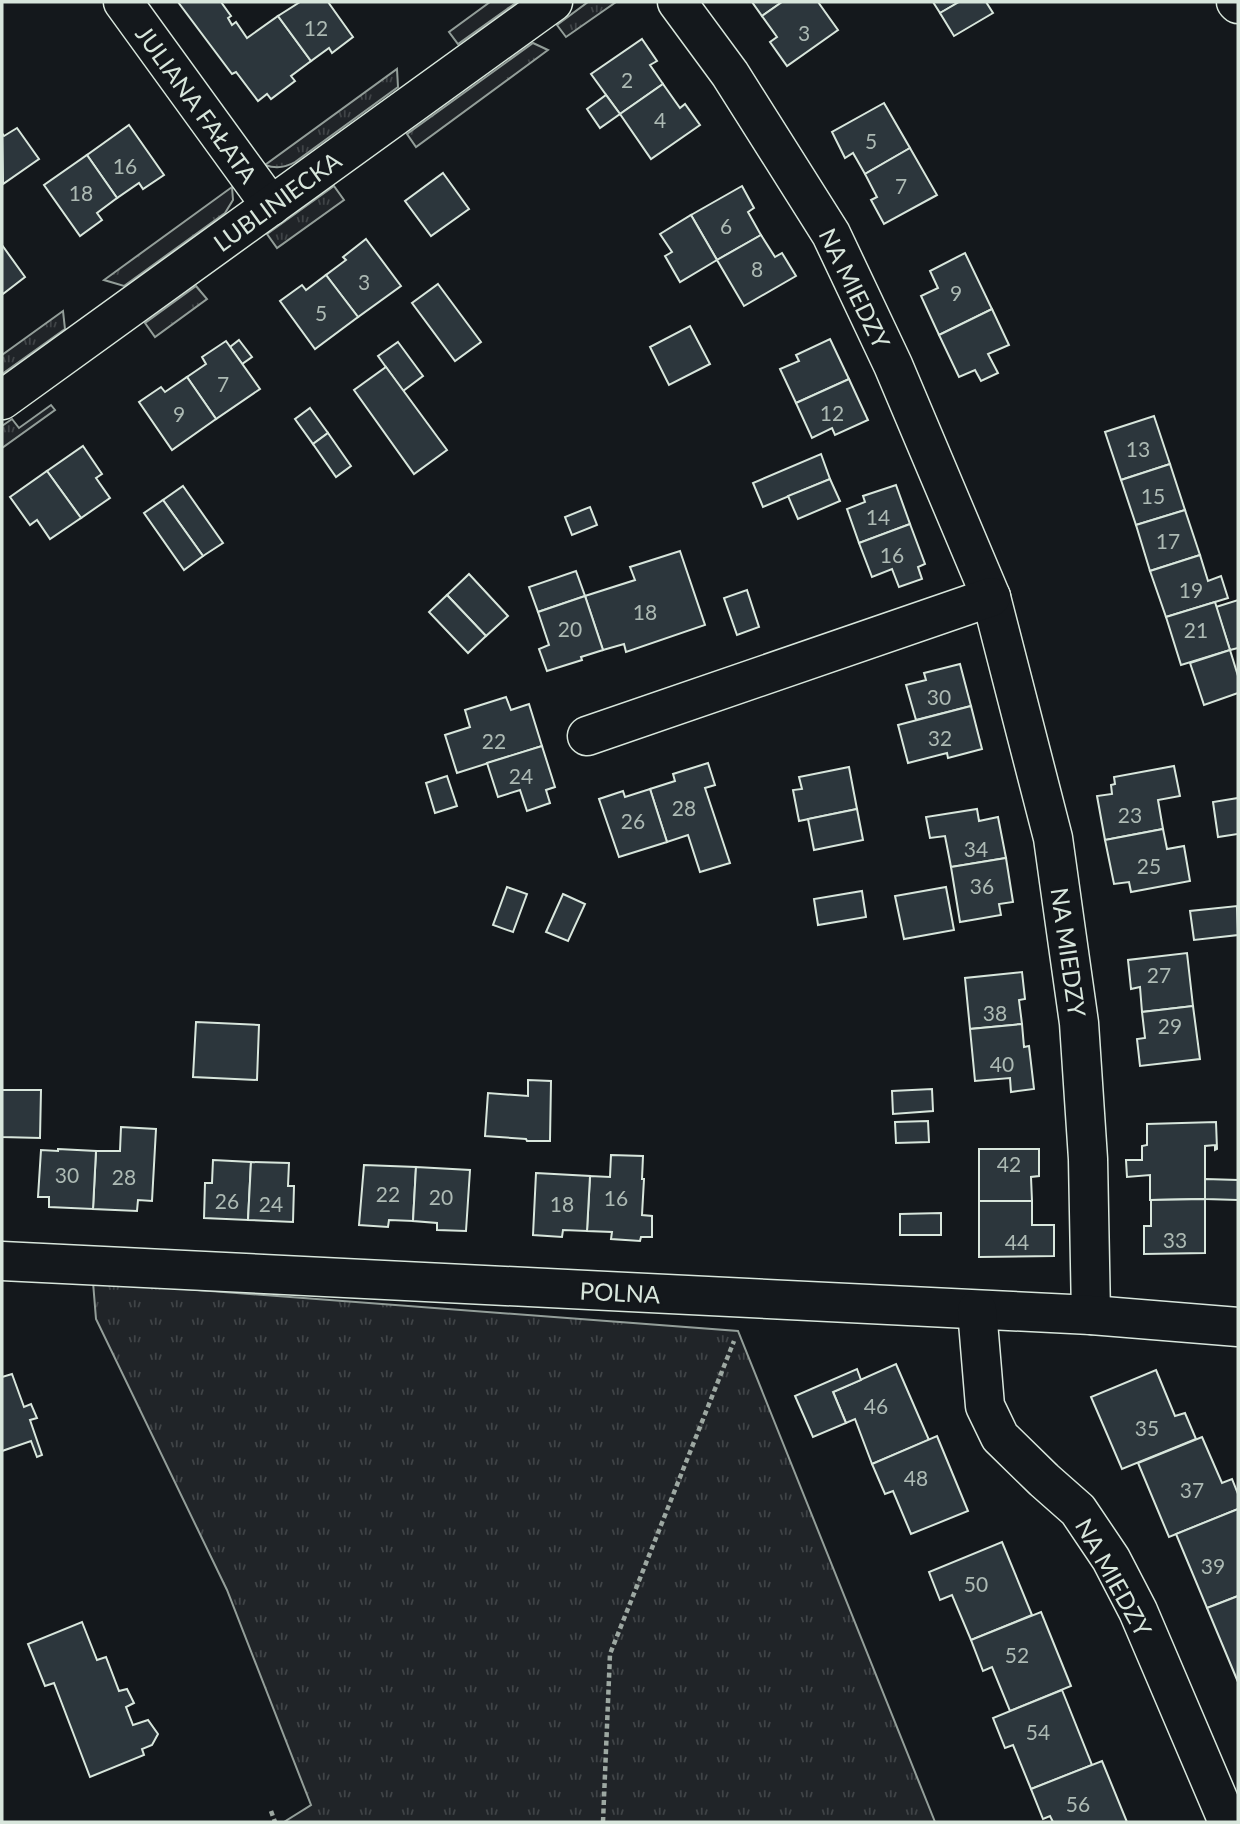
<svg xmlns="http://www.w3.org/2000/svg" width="1240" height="1824" font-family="Lato,sans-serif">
<defs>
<pattern id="grass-tufts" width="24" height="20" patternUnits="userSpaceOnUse" patternTransform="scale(1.75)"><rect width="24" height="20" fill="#202428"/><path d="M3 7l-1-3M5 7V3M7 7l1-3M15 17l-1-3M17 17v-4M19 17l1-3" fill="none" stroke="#404447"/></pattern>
</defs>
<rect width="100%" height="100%" fill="#14181c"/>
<g fill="url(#grass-tufts)" stroke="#939e99" stroke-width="2">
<path d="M490,2h27l-59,42 -9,-12z"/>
<path d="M588,2h28l-50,35 -9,-12z"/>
<path d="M533,43l15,7 -132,97 -9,-13z"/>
<path d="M397,69l1,18 -103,75c-10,6 -19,7 -30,3z"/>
<path d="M334,186l10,14 -67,48 -10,-14z"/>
<path d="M232,187l1,13 -8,13 -101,73 -20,-6z"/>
<path d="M196,286l11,13 -52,38 -10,-14z"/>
<path d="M63,311l2,18 -63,45v-19z"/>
<path d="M51,405l4,5 -53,38v-22l10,-7 7,9z"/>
<path d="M93,1282l645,49 197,491h-651l27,-17 -84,-215 -131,-271z"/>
</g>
<g fill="#2c363c" stroke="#d8e6dc" stroke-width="2">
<path d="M178,2h43l10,14 -3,2 4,7 4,-3 11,16 31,-22 33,45 -20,15 4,5 -24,18 -4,-5 -9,7 -22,-29 -4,2z"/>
<path d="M300,2h28l25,35 -21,16 -3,-5 -18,13 -33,-45z"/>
<path d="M752,2h30l-20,14z"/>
<path d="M782,2h36l20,28 -51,36 -17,-24 7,-5 -15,-21z"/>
<path d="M933,2h26l-19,11z"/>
<path d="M959,2h27l7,11 -39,23 -14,-23z"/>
<path d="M642,39l15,22 -7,4 13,19 -43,30 -29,-40z"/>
<path d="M663,84l17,24 5,-4 15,21 -49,34 -31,-45z"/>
<path d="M606,95l14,19 -20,14 -13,-19z"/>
<path d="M884,103l26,45 -45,26 -12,-21 -8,5 -13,-26z"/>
<path d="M129,125l35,50 -21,14 -4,-6 -22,15 -30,-43z"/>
<path d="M17,128l22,31 -36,25 -1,-51 2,3z"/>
<path d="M910,148l27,47 -53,29 -13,-24 6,-3 -12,-23z"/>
<path d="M87,155l30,43 -20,15 5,7 -22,16 -36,-51z"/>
<path d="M443,173l26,36 -38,27 -26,-35z"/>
<path d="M742,186l12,22 -6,4 13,23 -44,25 -26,-45z"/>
<path d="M691,215l26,45 -37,22 -15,-26 7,-4 -12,-18z"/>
<path d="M761,235l14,22 7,-4 14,23 -52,30 -27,-46z"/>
<path d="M366,239l35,47 -43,31 -32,-42 20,-15 -3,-3z"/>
<path d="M2,245l23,32 -22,17 -1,-2z"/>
<path d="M965,253l27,56 -53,26 -18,-39 17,-8 -8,-17z"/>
<path d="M326,275l32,42 -43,32 -35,-48 22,-16 4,5z"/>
<path d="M438,284l43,58 -26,19 -43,-58z"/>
<path d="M992,309l17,36 -21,9 10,19 -17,8 -6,-11 -16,7 -20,-42z"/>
<path d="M690,326l20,38 -41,21 -19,-38z"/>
<path d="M830,339l19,40 -53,24 -16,-34 19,-8 -3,-6z"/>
<path d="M239,340l13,17 -10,7 -12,-17z"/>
<path d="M226,341l34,48 -44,30 -29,-42 19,-13 -4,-7z"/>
<path d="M398,342l25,34 -20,15 -25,-35z"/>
<path d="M386,367l61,83 -33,24 -60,-84z"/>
<path d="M187,377l29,42 -44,31 -33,-48 22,-15 4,5z"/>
<path d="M849,379l19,41 -33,15 -3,-7 -20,10 -16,-35z"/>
<path d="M310,408l18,25 -15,11 -18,-25z"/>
<path d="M1154,416l16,48 -49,16 -16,-48z"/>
<path d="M328,433l23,33 -15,11 -23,-33z"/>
<path d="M83,446l19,28 -6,4 14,20 -29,20 -34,-47z"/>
<path d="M821,454l9,25 -67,28 -10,-24z"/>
<path d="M1170,464l15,46 -49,15 -15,-45z"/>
<path d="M47,471l34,47 -31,21 -13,-19 -7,5 -20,-28z"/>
<path d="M830,479l10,22 -42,18 -10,-23z"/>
<path d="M896,485l14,39 -51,19 -12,-34 18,-7 -2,-6z"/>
<path d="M183,486l40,57 -20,13 -40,-56z"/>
<path d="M163,500l40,56 -19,14 -40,-57z"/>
<path d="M590,507l7,18 -25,10 -7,-18z"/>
<path d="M1185,510l15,45 -50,16 -14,-46z"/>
<path d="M910,524l15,40 -7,3 4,12 -23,8 -7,-18 -20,8 -13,-34z"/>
<path d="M680,551l25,74 -79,27 -2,-8 -21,6 -18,-54 50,-16 -5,-13z"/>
<path d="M1200,555l8,26 13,-5 7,22 -62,19 -16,-46z"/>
<path d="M576,571l9,25 -47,16 -9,-25z"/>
<path d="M469,574l39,42 -22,20 -39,-41z"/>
<path d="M747,590l12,37 -22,8 -13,-37z"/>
<path d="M447,595l39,41 -18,17 -39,-41z"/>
<path d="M585,596l18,54 -22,7 1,3 -35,11 -8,-22 10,-4 -11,-33z"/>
<path d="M1238,600v48l-8,2 -14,-43z"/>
<path d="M1215,602l15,48 -49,15 -15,-48z"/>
<path d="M1230,650l8,26v17l-34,12 -14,-42z"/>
<path d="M960,664l11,42 -55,14 -10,-35 20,-5 -2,-7z"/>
<path d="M506,697l5,13 18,-6 13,42 -85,27 -12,-38 25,-8 -5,-17z"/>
<path d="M971,706l11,43 -34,9 -1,-5 -39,10 -10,-38z"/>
<path d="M542,746l13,41 -9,3 4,13 -23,8 -7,-21 -22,7 -11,-34z"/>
<path d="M708,763l7,22 -10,3 25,75 -30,9 -12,-37 -21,7 -17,-53 25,-8 -2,-7z"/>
<path d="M1174,766l6,30 -22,4 5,29 -58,11 -8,-44 15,-2 -1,-9 4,-1 -1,-7z"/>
<path d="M849,767l8,42 -58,12 -6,-31 9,-1 -3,-12z"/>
<path d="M447,776l10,30 -22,7 -9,-30z"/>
<path d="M650,789l17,53 -48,15 -20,-58 24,-8 2,6z"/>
<path d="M1238,798v36l-20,3 -5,-35z"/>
<path d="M857,809l6,31 -49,10 -6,-31z"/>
<path d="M977,809l2,12 19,-4 8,41 -55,9 -6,-31 -15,2 -4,-21z"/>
<path d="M1163,829l4,20 17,-3 6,35 -59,11 -2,-10 -15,2 -9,-44z"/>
<path d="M1006,858l7,44 -14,2 2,11 -41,7 -9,-55z"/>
<path d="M507,887l20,7 -14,38 -20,-7z"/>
<path d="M946,887l8,43 -50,9 -9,-43z"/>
<path d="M862,891l4,26 -48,8 -4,-26z"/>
<path d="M563,894l22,10 -17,37 -22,-9z"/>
<path d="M1237,906l1,29 -44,5 -4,-29z"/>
<path d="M1187,953l6,53 -51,6 -2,-25 -9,2 -3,-29z"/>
<path d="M1022,972l3,27 -6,1 3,24 -52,5 -5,-51z"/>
<path d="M1193,1006l7,53 -60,7 -3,-27 8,-1 -3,-26z"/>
<path d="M196,1022l63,3 -2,55 -64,-3z"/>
<path d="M1022,1024l2,23 5,-1 5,43 -23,3 -1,-14 -35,3 -5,-52z"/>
<path d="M528,1080l23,1 -1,60h-23l-1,-2 -41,-3 3,-43 40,3z"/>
<path d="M932,1089l1,22 -40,3 -1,-23z"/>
<path d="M2,1090h39l-1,48 -38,-1z"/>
<path d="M928,1121l1,21 -33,1 -1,-21z"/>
<path d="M1216,1122l1,27 -2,1v-5l-10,1v53l-55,1v-25l-23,2 -1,-17h16v-14l5,-1v-21z"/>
<path d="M121,1127l35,2 -4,72 -14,-1 -1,11 -44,-2 3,-58h24z"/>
<path d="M58,1149l38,2 -3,58 -44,-2v-10h-11l3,-47 17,1z"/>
<path d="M979,1149h60v27l-8,1 1,24h-53z"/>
<path d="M611,1155l32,1 -1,23h2l-2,36 10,1v21h-11l-1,4 -29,-2 1,-7 -25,-1 3,-55 20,1z"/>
<path d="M213,1160l38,2 -3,58 -44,-2 1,-35h7z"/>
<path d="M251,1162l38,1 -1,23h6l-1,36 -45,-2z"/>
<path d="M364,1165l52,2 -3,54 -24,-1 -1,7 -29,-2z"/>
<path d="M416,1167l54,3 -4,61 -29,-1v-7l-24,-2z"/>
<path d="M536,1173l54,3 -3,55 -24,-1 -1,7 -29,-2z"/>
<path d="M1205,1179l33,1v20l-33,-1z"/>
<path d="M1205,1199v54l-61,1v-28h7v-26z"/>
<path d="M979,1201h53v24h22v31l-75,1z"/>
<path d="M941,1213v22h-41v-21z"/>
<path d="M896,1364l33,76 -57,24 -17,-45 -9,4 -13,-31z"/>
<path d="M857,1369l4,11 -28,12 13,31 -33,14 -18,-41z"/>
<path d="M1156,1370l19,46 10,-3 11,26 -74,30 -31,-72z"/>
<path d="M12,1374l12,33 7,-3 6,14 -7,2 12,35 -5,2 -6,-16 -29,10v-74z"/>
<path d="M937,1436l31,75 -57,23 -18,-43 -8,3 -13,-30z"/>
<path d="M1202,1437l20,46 10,-4 6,15v15l-69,28 -31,-74z"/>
<path d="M1238,1509v87l-31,12 -31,-74z"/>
<path d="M1002,1542l30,73 -61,25 -19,-45 -12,5 -11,-28z"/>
<path d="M1238,1596v86l-31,-74z"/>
<path d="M1041,1612l30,74 -61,25 -18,-44 -9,4 -12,-31z"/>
<path d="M82,1622l15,38 9,-3 13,34 8,-2 7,14 -8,4 7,18 15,-5 10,14 -6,11 -10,4 2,6 -54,22 -36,-94 -9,3 -17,-42z"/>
<path d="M1062,1690l30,75 -61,24 -18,-44 -8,3 -12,-30z"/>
<path d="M1102,1761l25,61h-74l-3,-6 -7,3 -12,-30z"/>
</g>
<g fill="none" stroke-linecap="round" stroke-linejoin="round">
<defs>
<g id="minor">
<path d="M123,2l148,204"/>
<path d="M677,2l53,72 101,160 62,131 98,232 62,241 13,93 13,92 9,136 3,156"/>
<path d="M1236,2l2,2"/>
<path d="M2,400l551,-398"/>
<path d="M587,736l404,-139"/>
<path d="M2,1261l1089,54 147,12"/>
<path d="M977,1310l8,96 15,31 44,43 34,30 33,49 27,52 90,211"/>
</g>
</defs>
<use href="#minor" stroke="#d8e6dc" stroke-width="41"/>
<g stroke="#9da8a2" stroke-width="4.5" stroke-dasharray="5 3.5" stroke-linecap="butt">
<path d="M271,1811l4,11"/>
<path d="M603,1822l7,-168 124,-313"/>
</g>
<use href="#minor" stroke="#14181c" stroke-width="38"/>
</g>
<g text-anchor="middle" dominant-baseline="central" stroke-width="5" stroke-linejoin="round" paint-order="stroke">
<g font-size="21" fill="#adbab4">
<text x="316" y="27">12</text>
<text x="804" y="32">3</text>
<text x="627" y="79">2</text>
<text x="660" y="119">4</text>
<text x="871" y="140">5</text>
<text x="125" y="165">16</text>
<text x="901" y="185">7</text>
<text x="81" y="192">18</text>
<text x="726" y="225">6</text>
<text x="757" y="268">8</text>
<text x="364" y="281">3</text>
<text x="956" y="292">9</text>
<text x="321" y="312">5</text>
<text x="223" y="383">7</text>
<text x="832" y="412">12</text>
<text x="179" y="413">9</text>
<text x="1138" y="448">13</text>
<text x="1153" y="495">15</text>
<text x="878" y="516">14</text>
<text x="1168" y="540">17</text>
<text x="892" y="554">16</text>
<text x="1191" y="589">19</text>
<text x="645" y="611">18</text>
<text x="570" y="628">20</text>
<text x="1196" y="629">21</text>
<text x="939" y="696">30</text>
<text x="940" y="737">32</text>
<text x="494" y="740">22</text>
<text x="521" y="775">24</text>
<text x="684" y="807">28</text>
<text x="1130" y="814">23</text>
<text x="633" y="820">26</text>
<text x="976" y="848">34</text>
<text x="1149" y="865">25</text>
<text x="982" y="885">36</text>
<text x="1159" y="974">27</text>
<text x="995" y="1012">38</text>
<text x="1170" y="1025">29</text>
<text x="1002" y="1063">40</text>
<text x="1009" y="1163">42</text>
<text x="67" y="1174">30</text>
<text x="124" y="1176">28</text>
<text x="388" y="1193">22</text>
<text x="441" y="1196">20</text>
<text x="616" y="1197">16</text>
<text x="227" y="1200">26</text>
<text x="271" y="1203">24</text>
<text x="562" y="1203">18</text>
<text x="1175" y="1239">33</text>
<text x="1017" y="1241">44</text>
<text x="876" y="1405">46</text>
<text x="1147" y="1427">35</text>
<text x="916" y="1477">48</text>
<text x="1192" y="1489">37</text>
<text x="1213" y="1565">39</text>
<text x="976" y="1583">50</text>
<text x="1017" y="1654">52</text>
<text x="1038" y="1731">54</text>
<text x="1078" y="1803">56</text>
</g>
<g font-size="24" fill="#d8e6dc" stroke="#14181c">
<text transform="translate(197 104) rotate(54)">JULIANA FAŁATA</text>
<text transform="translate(277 201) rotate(-36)">LUBLINIECKA</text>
<text transform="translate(855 288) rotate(64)">NA MIEDZY</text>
<text transform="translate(1069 952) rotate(82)">NA MIEDZY</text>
<text transform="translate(620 1292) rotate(3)">POLNA</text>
<text transform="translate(1114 1577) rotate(61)">NA MIEDZY</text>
</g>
</g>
<rect width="1240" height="1824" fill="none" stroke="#d8e6dc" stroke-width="7"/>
</svg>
